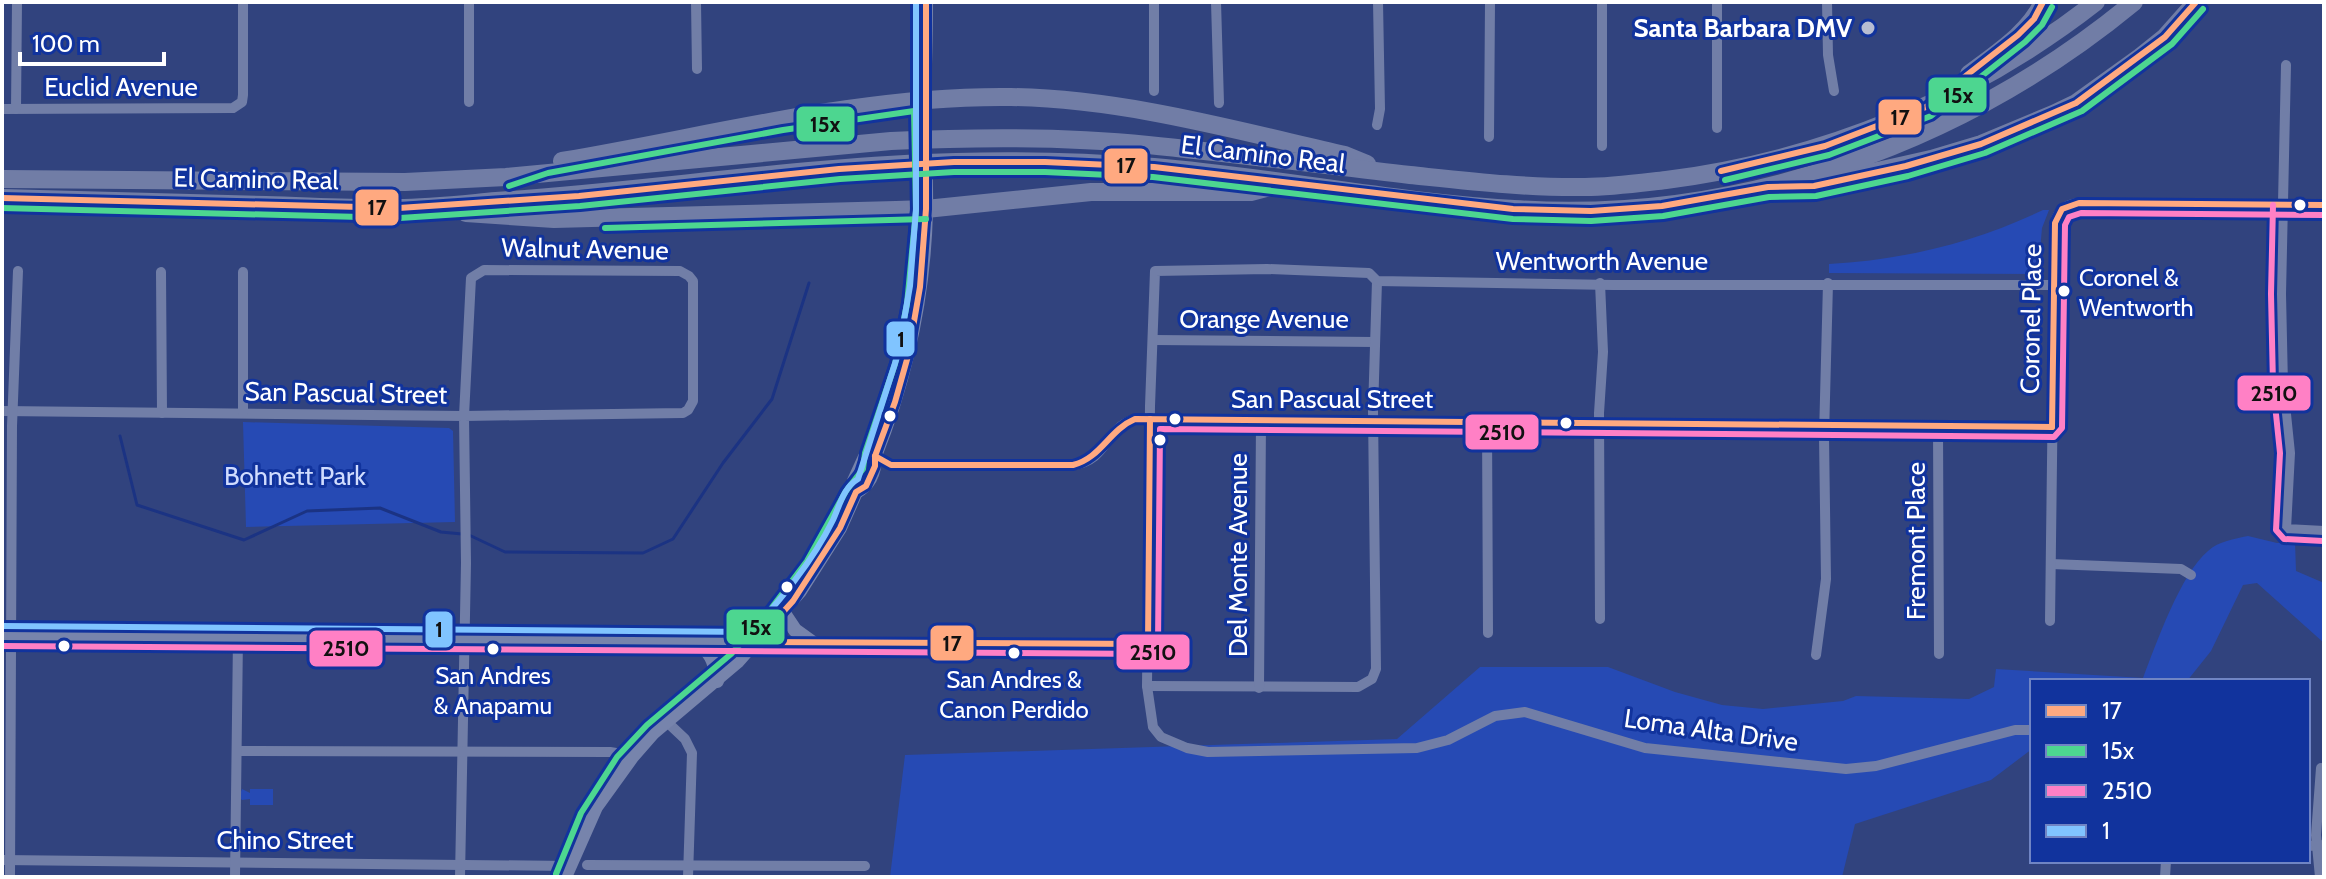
<svg xmlns="http://www.w3.org/2000/svg" width="2326" height="879" font-family="Cabin,sans-serif">
<rect width="100%" height="100%" fill="#31437e"/>
<g fill="#264ab4">
<path d="M2043,210h6l-7,18 -4,46 -209,-1v-9c75,-4 147,-22 214,-54z"/>
<path d="M243,422l206,6 4,3 2,91 -209,5z"/>
<path d="M2248,536l29,7 18,-1 1,29 28,12v60l-67,-60 -14,2 -32,66 -24,30h-155v68l-41,31 -136,44 -13,53h-952l15,-122 492,-16 83,-72h128l67,25 47,13 41,4 80,-8 13,-5 113,3 25,-12 2,-18 147,9c13,-34 38,-105 65,-127 11,-10 26,-12 40,-15z"/>
<path d="M242,789l8,4v-4h23v16h-23v-6l-8,1 -3,-3z"/>
</g>
<g fill="none" stroke-linecap="round" stroke-linejoin="round">
<g stroke="#1b3383" stroke-width="3">
<path d="M120,436l17,69 107,35 63,-29 73,-3 61,24 21,2"/>
<path d="M469,535l36,17 138,1 30,-14 50,-76 49,-64 37,-116"/>
</g>
<g stroke="#717ea7" stroke-width="10">
<path d="M696,2l1,67"/>
<path d="M1216,2l3,101"/>
<path d="M1717,2v126"/>
<path d="M1827,2l1,53 6,36"/>
<path d="M2286,65l-5,229 2,91 7,68 -4,76 38,2"/>
<path d="M1154,91v-89"/>
<path d="M469,102v-100"/>
<path d="M2,109l231,-1 9,-6 1,-7v-93"/>
<path d="M16,109l1,-107"/>
<path d="M1377,125l3,-16 -2,-107"/>
<path d="M1489,137l1,-135"/>
<path d="M1602,146v-144"/>
<path d="M161,272l1,141"/>
<path d="M1600,283l3,69 -4,61 1,206"/>
<path d="M1154,340l220,2"/>
<path d="M2,411l462,5 219,-3 5,-3 5,-9v-120l-4,-5 -9,-5 -196,-1 -13,8 -7,138 2,147 -6,314"/>
<path d="M243,413v-141"/>
<path d="M1487,422l1,211"/>
<path d="M1938,427l1,227"/>
<path d="M875,456l16,9h182c36,-5 30,-36 62,-46l917,8"/>
<path d="M2051,564l130,5 10,6"/>
<path d="M2050,621l5,-398c3,-13 11,-19 24,-20l245,2"/>
<path d="M756,642l392,2"/>
<path d="M1816,655l10,-76 -2,-143 4,-153"/>
<path d="M1147,686l211,1 14,-8 4,-10 -3,-258 4,-130"/>
<path d="M1259,688l2,-266"/>
<path d="M667,722l18,17 7,14 -4,124"/>
<path d="M2032,730h-17l-139,36 -30,3 -201,-21 -120,-36 -30,4 -47,24 -31,8 -209,4 -21,-4 -26,-11 -8,-10 -6,-41 3,-280 5,-135 112,-2 102,4 8,8 236,4h440"/>
<path d="M237,751l373,1 6,1 12,8"/>
<path d="M2308,846l16,-1"/>
<path d="M2,860l567,6"/>
<path d="M587,865l278,1"/>
<path d="M10,877l2,-451 6,-155"/>
<path d="M235,877l3,-240"/>
<path d="M2165,877l1,-16"/>
<path d="M2320,877l-4,-42 5,-67"/>
</g>
<g stroke="#7784ac" stroke-width="14">
<path d="M856,492c13,-7 19,-20 19,-36 31,-78 49,-160 51,-245 1,-37 -3,-74 -2,-111 1,-33 2,-65 2,-98"/>
<path d="M783,612l12,18 18,13"/>
<path d="M2,636l754,6"/>
<path d="M692,640c19,11 23,20 25,41"/>
<path d="M565,877l31,-70 36,-50 21,-24 84,-71 63,-71 40,-63 16,-36 -2,-11 11,-24 10,-1"/>
</g>
<g stroke="#717da6" stroke-width="18">
<path d="M1969,74c26,-20 60,-41 74,-72"/>
<path d="M562,161c149,-25 298,-66 449,-64 114,2 224,33 334,58l22,9"/>
<path d="M2,179l403,3 101,-5 385,-36c85,-4 172,-5 257,4 88,9 175,20 262,30 58,6 117,13 175,12 27,0 55,-4 81,-7 157,-20 306,-81 430,-178"/>
<path d="M1811,186l120,-27 50,-15 72,-30 23,-11 64,-46 25,-20 31,-35"/>
<path d="M2,198c88,2 176,5 264,7 43,1 88,4 131,3 33,0 66,-4 99,-7 153,-10 306,-35 460,-39 65,-2 132,0 198,5 120,10 239,35 360,42 224,15 448,-65 620,-207"/>
<path d="M466,213l88,6 342,-9 30,-1 165,-17h160l23,-6"/>
</g>
<defs>
<g id="bus-1">
<path d="M1721,171l104,-25 101,-39 92,-72 16,-16 9,-17"/>
<path d="M2,198l397,10 180,-12 260,-27 115,-7h91l109,5 359,42 78,2 71,-5 106,-19 46,-1 92,-20 75,-22 95,-41 89,-66 31,-35"/>
<path d="M2052,427l3,-204 7,-14 17,-6 245,2"/>
<path d="M875,456l16,9h182c28,-7 36,-35 62,-46l917,8"/>
<path d="M756,642l37,-41 47,-73 16,-36 10,-6 9,-20v-10l20,-54 13,-46 12,-69 6,-78v-207"/>
<path d="M756,642l392,2"/>
<path d="M1148,644l2,-225"/>
</g>
<g id="bus-2">
<path d="M1725,180l104,-25 102,-39 94,-74 17,-17 10,-18"/>
<path d="M509,186l39,-13 235,-43 131,-19 2,100 -9,93 -12,60 -30,89 -2,16 -17,22 -39,70 -43,57 -33,36 -84,71 -30,32 -36,56 -25,61"/>
<path d="M2,208l398,10 180,-12 260,-27 114,-7h91l108,5 360,42 78,2 72,-5 106,-19 47,-1 92,-20 77,-23 97,-42 90,-67 31,-35"/>
<path d="M605,228l321,-9"/>
</g>
<g id="bus-3">
<path d="M2273,205l-2,89 2,91 7,68 -4,77 8,9 39,2"/>
<path d="M2,646l1148,8 6,-4 2,-6 2,-215 894,8 8,-9 3,-203 4,-8 12,-4 243,2"/>
</g>
<g id="bus-4">
<path d="M2,626l754,6"/>
<path d="M749,635c31,-35 63,-72 84,-115 7,-15 10,-32 25,-41l40,-125 12,-68 6,-77v-207"/>
</g>
</defs>
<use href="#bus-1" stroke="#11339d" stroke-width="12"/>
<use href="#bus-2" stroke="#11339d" stroke-width="12"/>
<use href="#bus-3" stroke="#11339d" stroke-width="12"/>
<use href="#bus-4" stroke="#11339d" stroke-width="12"/>
<use href="#bus-1" stroke="#ffa980" stroke-width="6"/>
<use href="#bus-2" stroke="#4dd690" stroke-width="6"/>
<use href="#bus-3" stroke="#ff80c5" stroke-width="6"/>
<use href="#bus-4" stroke="#80c4ff" stroke-width="6"/>
</g>
<circle fill="#b7bdd2" stroke="#11339d" stroke-width="3" cx="1868" cy="28" r="8"/>
<g fill="#fff" stroke="#11339d" stroke-width="3">
<circle cx="2300" cy="205" r="7"/>
<circle cx="2064" cy="291" r="7"/>
<circle cx="890" cy="416" r="7"/>
<circle cx="1175" cy="419" r="7"/>
<circle cx="1566" cy="423" r="7"/>
<circle cx="1160" cy="440" r="7"/>
<circle cx="787" cy="587" r="7"/>
<circle cx="64" cy="646" r="7"/>
<circle cx="493" cy="649" r="7"/>
<circle cx="1014" cy="653" r="7"/>
</g>
<g text-anchor="middle" dominant-baseline="central" stroke-width="6" stroke-linejoin="round" paint-order="stroke">
<g font-size="24" fill="#fff" stroke="#11339d">
<text x="2079" y="277" text-anchor="start">Coronel &amp;<tspan x="2079" dy="30">Wentworth</tspan></text>
<text x="493" y="675">San Andres<tspan x="493" dy="30">&amp; Anapamu</tspan></text>
<text x="1014" y="679">San Andres &amp;<tspan x="1014" dy="30">Canon Perdido</tspan></text>
</g>
<g font-size="26" font-weight="bold" fill="#fff" stroke="#11339d" text-anchor="end">
<text x="1852" y="28">Santa Barbara DMV</text>
</g>
<g font-size="26" fill="#fff" stroke="#11339d">
<text x="121" y="87">Euclid Avenue</text>
<text transform="translate(1263 154) rotate(7)">El Camino Real</text>
<text transform="translate(256 179) rotate(1)">El Camino Real</text>
<text transform="translate(585 249) rotate(1)">Walnut Avenue</text>
<text x="1602" y="261">Wentworth Avenue</text>
<text x="1264" y="319">Orange Avenue</text>
<text transform="translate(2031 319) rotate(-89)">Coronel Place</text>
<text transform="translate(346 393) rotate(1)">San Pascual Street</text>
<text x="1332" y="399">San Pascual Street</text>
<text transform="translate(1916 541) rotate(-90)">Fremont Place</text>
<text transform="translate(1238 555) rotate(-90)">Del Monte Avenue</text>
<text transform="translate(1711 730) rotate(8)">Loma Alta Drive</text>
<text x="285" y="840">Chino Street</text>
</g>
<g font-size="26" fill="#d0dcfe" stroke="#11339d">
<text x="295" y="476">Bohnett Park</text>
</g>
</g>
<g stroke="#11339d" stroke-width="3">
<rect x="1927" y="76" width="61" height="38" rx="8" fill="#4dd690"/>
<rect x="1877" y="98" width="46" height="38" rx="8" fill="#ffa980"/>
<rect x="795" y="105" width="61" height="38" rx="8" fill="#4dd690"/>
<rect x="1103" y="147" width="46" height="38" rx="8" fill="#ffa980"/>
<rect x="354" y="188" width="46" height="39" rx="8" fill="#ffa980"/>
<rect x="885" y="320" width="31" height="38" rx="8" fill="#80c4ff"/>
<rect x="2236" y="374" width="76" height="38" rx="8" fill="#ff80c5"/>
<rect x="1464" y="413" width="76" height="38" rx="8" fill="#ff80c5"/>
<rect x="725" y="608" width="61" height="38" rx="8" fill="#4dd690"/>
<rect x="424" y="610" width="30" height="39" rx="8" fill="#80c4ff"/>
<rect x="929" y="624" width="46" height="38" rx="8" fill="#ffa980"/>
<rect x="308" y="629" width="76" height="39" rx="8" fill="#ff80c5"/>
<rect x="1115" y="633" width="76" height="38" rx="8" fill="#ff80c5"/>
</g>
<g font-size="22" text-anchor="middle" font-weight="bold" fill="#111">
<text x="1958" y="103">15x</text>
<text x="1900" y="125">17</text>
<text x="825" y="132">15x</text>
<text x="1126" y="173">17</text>
<text x="377" y="215">17</text>
<text x="901" y="347">1</text>
<text x="2274" y="401">2510</text>
<text x="1502" y="440">2510</text>
<text x="756" y="635">15x</text>
<text x="439" y="637">1</text>
<text x="952" y="651">17</text>
<text x="346" y="656">2510</text>
<text x="1153" y="660">2510</text>
</g>
<rect width="2326" height="879" fill="none" stroke="#ffffff" stroke-width="8"/>
<rect x="2030" y="679" width="280" height="184" fill="#11339d" stroke="#7085c4" stroke-width="2"/>
<rect x="2046" y="705" width="40" height="12" fill="#ffa980" stroke="#7085c4" stroke-width="2"/>
<text x="2102" y="719" font-size="24" fill="#ffffff">17</text>
<rect x="2046" y="745" width="40" height="12" fill="#4dd690" stroke="#7085c4" stroke-width="2"/>
<text x="2102" y="759" font-size="24" fill="#ffffff">15x</text>
<rect x="2046" y="785" width="40" height="12" fill="#ff80c5" stroke="#7085c4" stroke-width="2"/>
<text x="2102" y="799" font-size="24" fill="#ffffff">2510</text>
<rect x="2046" y="825" width="40" height="12" fill="#80c4ff" stroke="#7085c4" stroke-width="2"/>
<text x="2102" y="839" font-size="24" fill="#ffffff">1</text>
<path d="M20 52v12h144v-12" fill="none" stroke="#ffffff" stroke-width="4"/>
<text x="32" y="52" font-size="24" fill="#ffffff" stroke="#11339d" stroke-width="6" paint-order="stroke">100 m</text>
</svg>
